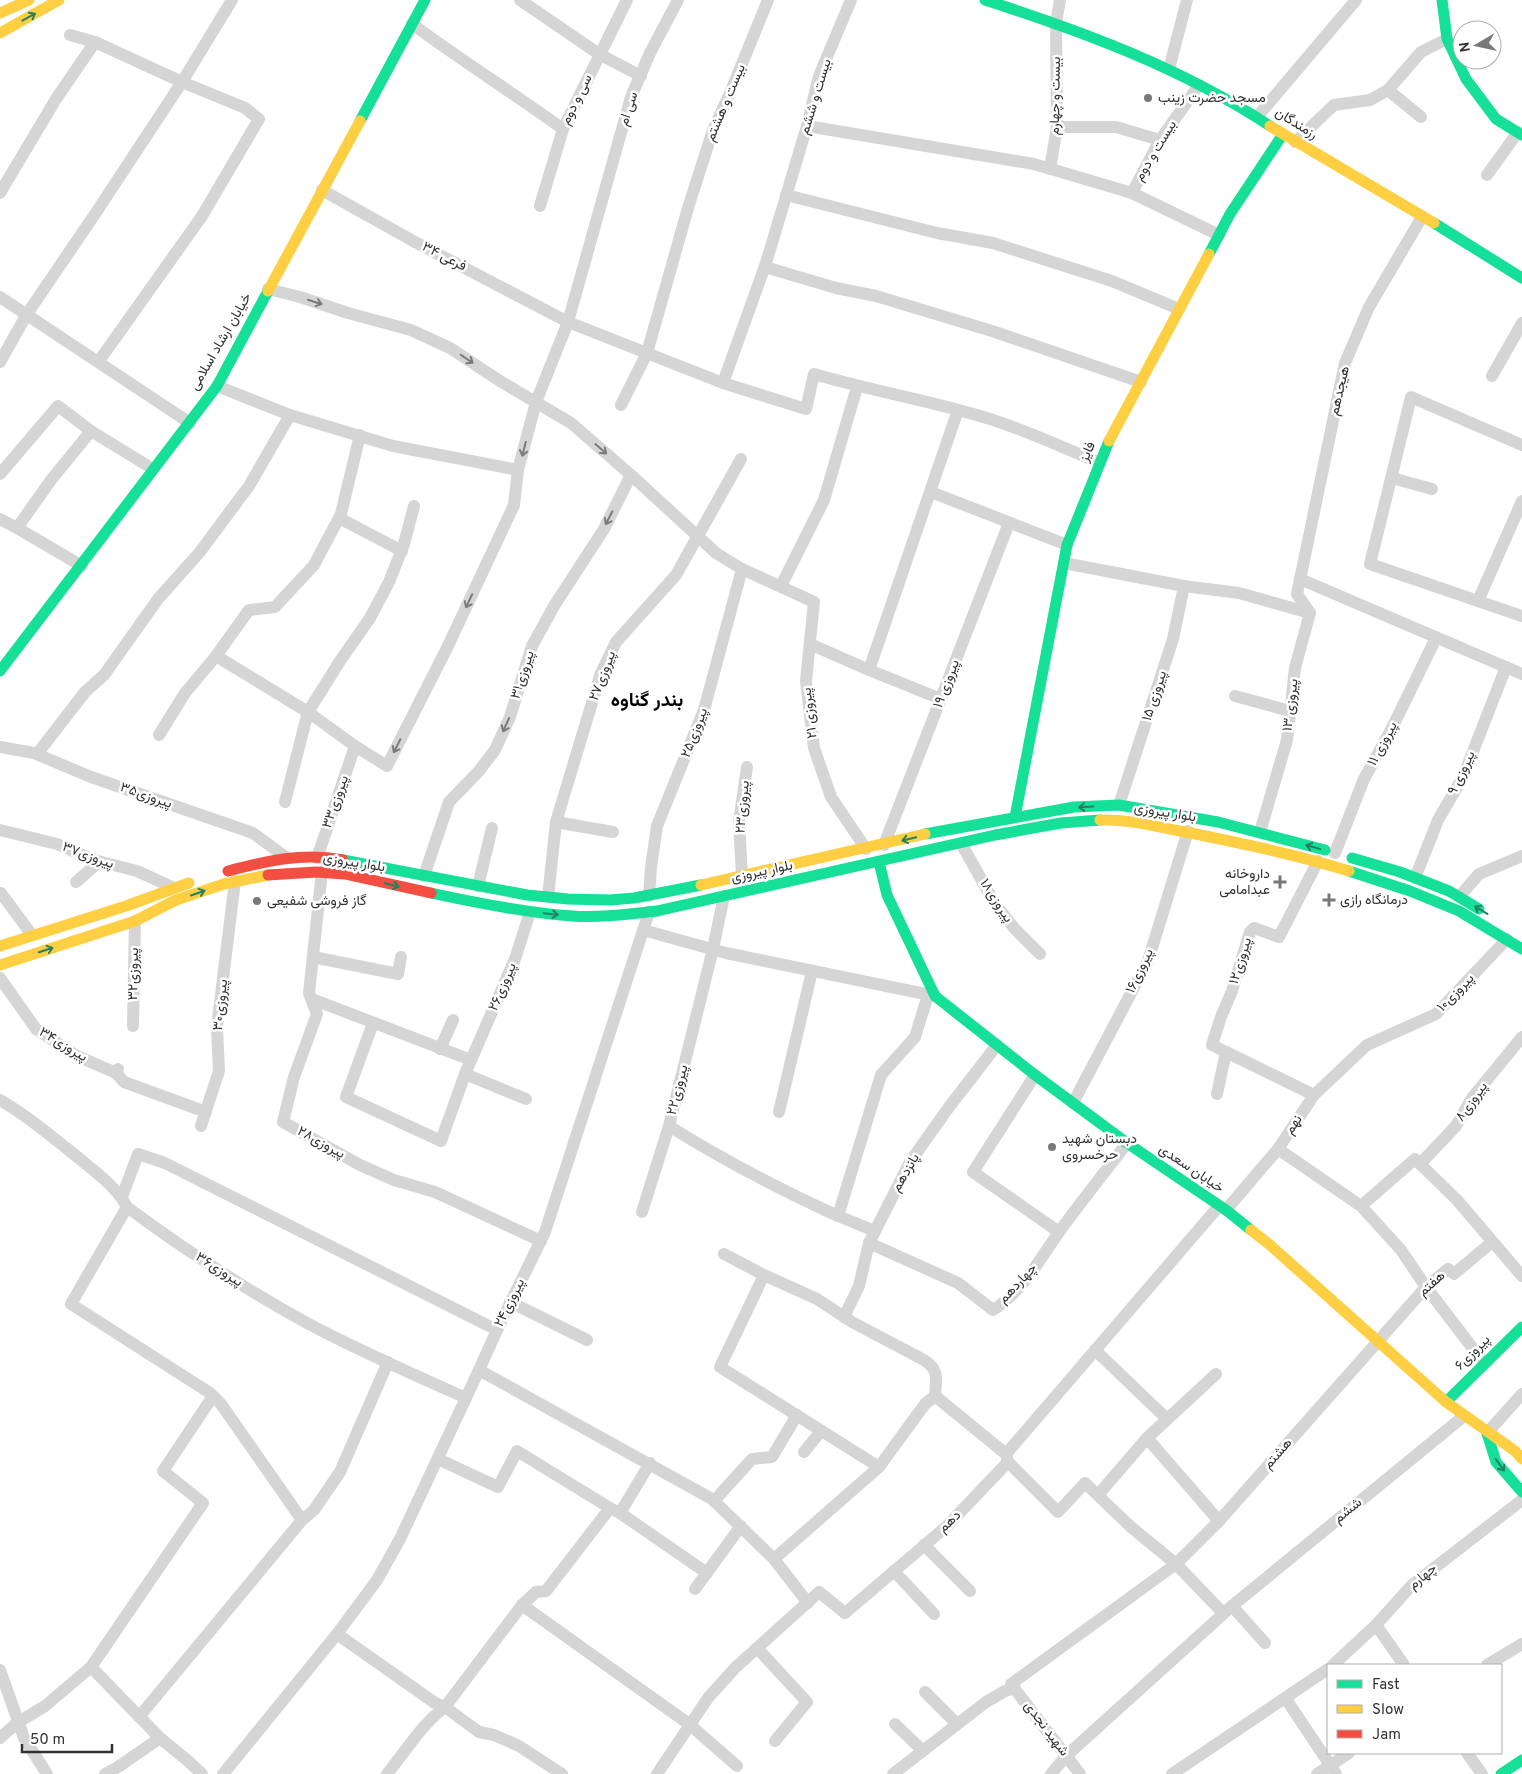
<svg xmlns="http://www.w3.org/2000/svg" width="1522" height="1774" font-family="Overpass,Vazirmatn,sans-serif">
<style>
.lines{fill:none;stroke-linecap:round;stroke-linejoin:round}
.street{stroke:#d5d5d5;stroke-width:12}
.fast{stroke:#16e098;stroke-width:11}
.slow{stroke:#ffcf43;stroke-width:11}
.jam{stroke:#f24e42;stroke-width:11}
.oneway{stroke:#25805f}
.oneway2{stroke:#7b7b7b}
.poi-dot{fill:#797979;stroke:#fff;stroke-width:2}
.labels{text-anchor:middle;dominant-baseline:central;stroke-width:5;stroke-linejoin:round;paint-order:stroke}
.street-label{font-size:14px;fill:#313131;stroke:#fff}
.poi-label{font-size:14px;fill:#313131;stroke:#fff;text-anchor:start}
.district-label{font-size:19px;font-weight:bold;fill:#000;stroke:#fff}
</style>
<rect width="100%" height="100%" fill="#fff"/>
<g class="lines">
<g class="street">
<polyline points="520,0 599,54 641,76"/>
<path d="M 412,24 C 461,60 513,93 563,129"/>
<polyline points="95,42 182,82 245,108 259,119 202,216 99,361"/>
<polyline points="1169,69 1187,0"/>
<polyline points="1388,90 1421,117"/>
<polyline points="1257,117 1356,0"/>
<polyline points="807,126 1034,164 1132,193 1219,235"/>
<polyline points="1057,127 1116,127 1160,140"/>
<polyline points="1295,142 1334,105 1370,100 1388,90 1421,52 1447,39"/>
<polyline points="1050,169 1057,127 1056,23 1060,0"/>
<polyline points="1487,175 1518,132"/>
<path d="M 322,190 L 415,242 L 568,322 L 723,383 L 806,409 L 814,374 C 872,391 933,401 990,419 C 1028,431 1064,448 1100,463"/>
<polyline points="0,193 56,99 95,42 70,35"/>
<polyline points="1132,193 1160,140 1199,85"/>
<polyline points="786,195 937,233 993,243 1112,281 1179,309"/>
<polyline points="540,206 563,129 627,0"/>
<polyline points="765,267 836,288 876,296 992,331 1141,382"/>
<polyline points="268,289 300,297 348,313 411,330 450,348 500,381 571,423 631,475 716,553 742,569 814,602 806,681 814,748 831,797 866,849"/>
<polyline points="0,297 190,423"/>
<polyline points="0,362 27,314 95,214 182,82 232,0"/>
<polyline points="1492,376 1522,323"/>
<polyline points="723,383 766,263 807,126 819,76 851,0"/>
<polyline points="217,386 290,415 393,446 518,470"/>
<polyline points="621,405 647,353 688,208 713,130 730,93 768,0"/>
<polyline points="1522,445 1411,397 1370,564 1522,616"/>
<polyline points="0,474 58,406 91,431 153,469"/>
<polyline points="1392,478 1432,489"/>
<polyline points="931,492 1067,545"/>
<polyline points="339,518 402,551"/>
<polyline points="0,519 17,528 82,566"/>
<polyline points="17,528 51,480 91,431"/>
<polyline points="1064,563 1184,586 1239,593 1310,613"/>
<polyline points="1300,579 1522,674"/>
<polyline points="781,586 824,500 857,387"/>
<polyline points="1478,601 1522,501"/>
<polyline points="810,644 869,670"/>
<polyline points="216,656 308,712 355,746 387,766 447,648 514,505 518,470 536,402 568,322 631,97 650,53 678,0"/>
<polyline points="1235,696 1290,711"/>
<polyline points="941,699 869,670 958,410"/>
<polyline points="159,735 185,693 216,656 249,610 275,607 314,565 341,514 360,435"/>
<polyline points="0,747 34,753 91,777 253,833 287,858"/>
<polyline points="37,754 85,692 104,675 158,599 199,553 249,486 290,415"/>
<polyline points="285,802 308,712 340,661 370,618 389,582 404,544 414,506"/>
<polyline points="1119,805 1173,639 1184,586"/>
<polyline points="556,822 613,832"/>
<polyline points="0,830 57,844 94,860 137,871 174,888"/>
<polyline points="1260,832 1287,740 1295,668 1310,613 1297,594 1345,363 1369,307 1422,217"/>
<polyline points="961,843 995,904 1015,929 1040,954"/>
<polyline points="884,845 1009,523"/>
<polyline points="1335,853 1364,779 1392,728 1436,638"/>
<polyline points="317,858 355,746"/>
<polyline points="322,872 309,993 317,1014 294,1077 283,1122 360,1165 394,1180 435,1192 541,1241"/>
<polyline points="424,876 449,802 478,772 495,750 510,717 532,646 554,606 604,529 631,475"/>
<polyline points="742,876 739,822 747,767"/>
<polyline points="1415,878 1438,820 1463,777 1506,667"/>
<polyline points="76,882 99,862"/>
<polyline points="478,886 492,828"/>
<polyline points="1,893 32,935"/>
<polyline points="649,896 651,867 657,826 704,710 742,569"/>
<path d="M 724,896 L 713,949 L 669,1126 C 723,1160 779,1189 838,1216"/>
<polyline points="548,897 556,822 601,673 616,642 676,575 741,459"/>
<polyline points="1459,897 1479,874 1522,856"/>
<polyline points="643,930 726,953 935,996"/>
<polyline points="313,957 398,974 401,957"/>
<polyline points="0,978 36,1029 77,1056 116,1073 118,1069"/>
<polyline points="312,999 471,1060"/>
<polyline points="373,1023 346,1097 441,1141 465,1074 515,959 530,912"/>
<polyline points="133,1026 135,921"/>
<polyline points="440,1049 453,1020"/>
<polyline points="1226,1052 1314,1095"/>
<polyline points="116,1073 124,1082 206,1112"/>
<polyline points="465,1074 526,1099"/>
<polyline points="1035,1075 973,1172 1059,1232"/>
<polyline points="1217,1094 1226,1052 1212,1045 1221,1017 1232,991 1250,932 1254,928 1279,937 1318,861"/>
<path d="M 0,1100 C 29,1117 55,1139 81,1160 C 98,1174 117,1188 127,1207 C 185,1250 245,1289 307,1323 C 359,1351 413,1374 466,1398"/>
<polyline points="1073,1103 1148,961 1188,831"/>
<polyline points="779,1112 812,971"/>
<polyline points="201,1126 219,1071 217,1027 235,881"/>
<polyline points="1278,1149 1361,1206 1401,1250 1426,1287 1484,1363"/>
<polyline points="1420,1164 1456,1126 1472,1098 1522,1037"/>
<polyline points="122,1197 138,1154 165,1163 497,1330"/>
<polyline points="1361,1206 1415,1159 1457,1200 1522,1276"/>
<polyline points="127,1207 71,1304 210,1393 221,1404 302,1520 139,1717"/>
<polyline points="1226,1210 1278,1149 1314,1095 1367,1045 1436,1014 1507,939"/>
<polyline points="642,1212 669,1126"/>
<polyline points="875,1231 838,1216 881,1075 915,1037 928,995"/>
<path d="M 869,1243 L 958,1283 L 993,1310 C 1023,1291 1040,1259 1059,1232 C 1081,1202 1104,1173 1127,1143"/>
<polyline points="724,1254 764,1275"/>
<polyline points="510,1302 587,1340"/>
<polyline points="844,1317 859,1286 869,1243 910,1162 949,1107 997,1045"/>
<polyline points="1095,1350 1167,1419"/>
<polyline points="479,1370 712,1499 774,1559"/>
<polyline points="1216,1374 1147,1438 1219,1521"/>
<polyline points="1487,1433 1522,1394"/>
<polyline points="804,1452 821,1431"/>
<polyline points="438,1459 498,1487 517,1451 610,1508"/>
<polyline points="1008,1462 1058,1512 1085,1483 1131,1527 1176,1564 1223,1613"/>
<polyline points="879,1467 925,1404 935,1396"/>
<polyline points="1098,1495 1147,1438"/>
<polyline points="714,1501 752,1459 772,1457 797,1415"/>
<polyline points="620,1513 707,1573"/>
<polyline points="302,1520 314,1510 340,1472 388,1362"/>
<polyline points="924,1545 970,1591"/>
<polyline points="894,1571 934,1614"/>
<polyline points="695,1589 741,1526"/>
<path d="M 808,1603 L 774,1559 L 879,1467 L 720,1367 L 764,1275 L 817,1299 L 852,1322 L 924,1360 C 940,1371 936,1378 935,1396 L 1006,1454"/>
<polyline points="522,1605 689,1724 737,1766"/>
<polyline points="1232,1606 1464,1416"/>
<polyline points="1376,1625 1404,1665"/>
<polyline points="337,1634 435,1703 445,1707 479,1732 494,1735 519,1746 562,1774"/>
<polyline points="757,1648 807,1702 775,1741"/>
<polyline points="1333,1665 1376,1625 1411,1586 1522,1500"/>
<polyline points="1487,1665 1522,1644"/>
<polyline points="91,1667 160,1738 187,1760 202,1774"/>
<polyline points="0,1670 24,1738 47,1774"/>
<polyline points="925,1692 957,1724"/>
<polyline points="1286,1699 1336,1774"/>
<polyline points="895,1724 922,1750"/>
<polyline points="0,1738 17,1723 45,1706 91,1667 203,1503 163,1471 213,1396"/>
<polyline points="1467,1753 1482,1774"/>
<polyline points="105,1774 118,1767 160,1738"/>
<polyline points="223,1774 337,1634 377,1580 400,1539 479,1370 497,1330 545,1232 649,912"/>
<path d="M 387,1774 C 405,1752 422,1724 445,1707 L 522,1605 L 536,1592 L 546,1591 L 610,1508 L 620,1513 L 650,1463"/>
<polyline points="657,1774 708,1698 735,1668 819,1592 845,1613 947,1526 1008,1462 1006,1454 1219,1206"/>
<polyline points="893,1774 986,1702 1005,1691 1015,1688"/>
<polyline points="1051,1774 1066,1756 1232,1606 1265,1643"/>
<polyline points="1080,1774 1011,1684 1176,1564 1219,1521 1426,1287 1448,1269 1454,1274 1492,1242"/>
<polyline points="1172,1774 1328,1669"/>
<polyline points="1317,1774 1349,1753"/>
</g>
<g class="fast">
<path d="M 985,0 C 1084,32 1182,68 1270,126"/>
<polyline points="1442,0 1447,39 1466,79 1496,119 1522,135"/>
<polyline points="360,121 425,0"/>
<polyline points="1434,223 1522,278"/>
<polyline points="1209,254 1230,214 1283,134"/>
<polyline points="0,671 217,386 268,291"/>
<polyline points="1015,817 1067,545 1109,441"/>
<polyline points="925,834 1074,807 1119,805 1218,822 1325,850"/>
<polyline points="1352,858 1400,872 1449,891 1479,909"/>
<polyline points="343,860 527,895 568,899 610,900 634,898 701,885"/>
<polyline points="879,862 887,895 935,996 1035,1075 1127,1143 1226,1210 1251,1230"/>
<polyline points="1349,871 1410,891 1459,911 1522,949"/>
<path d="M 431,893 C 477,903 526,913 572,916 C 600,918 629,914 657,911 L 995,835 L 1061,823 L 1100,820"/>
<polyline points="1446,1402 1522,1327"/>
<polyline points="1487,1433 1496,1462 1522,1492"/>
<polyline points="1501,1774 1522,1760"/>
</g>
<g class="slow">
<polyline points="0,13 29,0"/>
<polyline points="0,33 59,0"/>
<polyline points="1270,126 1434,223"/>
<polyline points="268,291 360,121"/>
<polyline points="1109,441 1209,254"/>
<path d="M 1100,820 C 1127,819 1154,826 1180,831 C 1237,842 1294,854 1349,871"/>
<polyline points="701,885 925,834"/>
<polyline points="0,946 126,906 189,883"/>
<polyline points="0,965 135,921 176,900 224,884 268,875"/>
<polyline points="1251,1230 1270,1245 1446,1402 1515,1451 1522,1459"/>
</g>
<g class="jam">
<path d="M 228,871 C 267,861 302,852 343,860"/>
<polyline points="268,875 316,872 345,874 431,893"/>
</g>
</g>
<defs><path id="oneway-shaft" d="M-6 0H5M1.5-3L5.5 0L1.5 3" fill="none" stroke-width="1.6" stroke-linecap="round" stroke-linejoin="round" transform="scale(1.25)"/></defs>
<g class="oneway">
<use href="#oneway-shaft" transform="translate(29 17) rotate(-29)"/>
<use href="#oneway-shaft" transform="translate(1086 807) rotate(177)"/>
<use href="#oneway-shaft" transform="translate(909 839) rotate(166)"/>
<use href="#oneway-shaft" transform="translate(1313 847) rotate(-164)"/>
<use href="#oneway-shaft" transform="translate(392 885) rotate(13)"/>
<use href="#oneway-shaft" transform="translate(198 893) rotate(-19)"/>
<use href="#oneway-shaft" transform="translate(1481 910) rotate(-149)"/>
<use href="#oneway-shaft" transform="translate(551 914) rotate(6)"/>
<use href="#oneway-shaft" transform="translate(46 950) rotate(-18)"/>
<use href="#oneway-shaft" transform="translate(1500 1465) rotate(55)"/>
</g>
<g class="oneway2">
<use href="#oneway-shaft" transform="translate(315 302) rotate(18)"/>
<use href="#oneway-shaft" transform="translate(467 359) rotate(34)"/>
<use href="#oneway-shaft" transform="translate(524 449) rotate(104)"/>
<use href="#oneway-shaft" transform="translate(601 449) rotate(41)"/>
<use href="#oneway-shaft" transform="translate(609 518) rotate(117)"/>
<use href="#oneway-shaft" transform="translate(469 601) rotate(115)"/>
<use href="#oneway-shaft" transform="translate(506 725) rotate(114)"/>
<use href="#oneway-shaft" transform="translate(397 746) rotate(117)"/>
</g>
<g class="poi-dot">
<circle cx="1148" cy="98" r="5"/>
<path d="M1277.5 874.5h5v5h5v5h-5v5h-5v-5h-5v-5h5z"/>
<path d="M1326.5 892.5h5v5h5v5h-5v5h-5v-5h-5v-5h5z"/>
<circle cx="257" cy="901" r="5"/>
<circle cx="1052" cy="1147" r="5"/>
</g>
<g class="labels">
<g class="street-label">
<text transform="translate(1056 96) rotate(-89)">بیست و چهارم</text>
<text transform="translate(816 97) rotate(-73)">بیست و ششم</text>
<text transform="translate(577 100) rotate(-64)">سی و دوم</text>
<text transform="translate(726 103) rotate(-67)">بیست و هشتم</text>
<text transform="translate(629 109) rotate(-72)">سی ام</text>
<text transform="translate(1296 124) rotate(32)">رزمندگان</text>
<text transform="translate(1156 151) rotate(-59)">بیست و دوم</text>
<text transform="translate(444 257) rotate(27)">فرعی ۳۴</text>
<text transform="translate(221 342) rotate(-60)">خیابان ارشاد اسلامی</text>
<text transform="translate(1340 391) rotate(-77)">هیجدهم</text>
<text transform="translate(1088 452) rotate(-67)">فایز</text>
<text transform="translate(523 675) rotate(-72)">پیروزی۳۱</text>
<text transform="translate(603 676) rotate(-69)">پیروزی۲۷</text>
<text transform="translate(947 684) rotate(-69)">پیروزی ۱۹</text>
<text transform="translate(1155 696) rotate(-72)">پیروزی ۱۵</text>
<text transform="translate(1291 705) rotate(-83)">پیروزی ۱۳</text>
<text transform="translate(810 713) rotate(-97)">پیروزی ۲۱</text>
<text transform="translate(695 733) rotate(-69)">پیروزی۲۵</text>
<text transform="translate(1383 744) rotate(-62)">پیروزی ۱۱</text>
<text transform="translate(1462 773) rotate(-65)">پیروزی ۹</text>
<text transform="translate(146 796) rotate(19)">پیروزی۳۵</text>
<text transform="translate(336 802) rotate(-71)">پیروزی۳۳</text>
<text transform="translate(743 807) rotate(-85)">پیروزی۲۳</text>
<text transform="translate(1165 813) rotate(9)">بلوار پیروزی</text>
<text transform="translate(88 856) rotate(20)">پیروزی۳۷</text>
<text transform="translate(354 863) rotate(9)">بلوار پیروزی</text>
<text transform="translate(762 872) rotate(-12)">بلوار پیروزی</text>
<text transform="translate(996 901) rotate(57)">پیروزی۱۸</text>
<text transform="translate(1241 961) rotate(-73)">پیروزی۱۲</text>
<text transform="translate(1140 971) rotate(-65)">پیروزی۱۶</text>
<text transform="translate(134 974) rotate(-89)">پیروزی۳۲</text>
<text transform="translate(503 987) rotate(-67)">پیروزی۲۶</text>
<text transform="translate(1456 993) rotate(-46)">پیروزی۱۰</text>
<text transform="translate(221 1005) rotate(-84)">پیروزی۳۰</text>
<text transform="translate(63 1045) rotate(31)">پیروزی۳۴</text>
<text transform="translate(678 1090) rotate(-76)">پیروزی۲۲</text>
<text transform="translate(1472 1102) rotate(-55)">پیروزی۸</text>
<text transform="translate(1294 1125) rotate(-57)">نهم</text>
<text transform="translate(321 1143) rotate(29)">پیروزی۲۸</text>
<text transform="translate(1191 1169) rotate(34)">خیابان سعدی</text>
<text transform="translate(906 1173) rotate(-60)">پانزدهم</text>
<text transform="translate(219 1270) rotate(32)">پیروزی۳۶</text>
<text transform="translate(1018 1284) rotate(-47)">چهاردهم</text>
<text transform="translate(1432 1284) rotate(-42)">هفتم</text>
<text transform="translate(510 1303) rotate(-64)">پیروزی۲۴</text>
<text transform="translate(1473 1353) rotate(-45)">پیروزی۶</text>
<text transform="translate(1278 1454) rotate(-49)">هشتم</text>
<text transform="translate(1348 1511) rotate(-39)">ششم</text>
<text transform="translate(950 1522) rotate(-44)">دهم</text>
<text transform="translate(1423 1577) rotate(-40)">چهارم</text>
<text transform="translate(1046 1729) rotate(53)">شهید نجدی</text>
</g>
<g class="poi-label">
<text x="1158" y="98">مسجد حضرت زینب</text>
<text x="1270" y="874" text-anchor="end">داروخانه<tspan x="1270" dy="16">عبدامامی</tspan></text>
<text x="1340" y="900">درمانگاه رازی</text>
<text x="267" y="901">گاز فروشی شفیعی</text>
<text x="1062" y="1139">دبستان شهید<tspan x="1062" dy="16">حرخسروی</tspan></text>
</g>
<g class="district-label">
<text x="647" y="701">بندر گناوه</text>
</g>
</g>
<rect x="1327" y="1664" width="175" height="90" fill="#ffffff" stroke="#adadad"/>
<rect x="1337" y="1680" width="25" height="8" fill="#16e098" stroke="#adadad"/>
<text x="1372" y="1689" font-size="15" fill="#313131">Fast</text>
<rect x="1337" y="1705" width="25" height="8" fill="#ffcf43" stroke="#adadad"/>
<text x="1372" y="1714" font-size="15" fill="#313131">Slow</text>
<rect x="1337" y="1730" width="25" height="8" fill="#f24e42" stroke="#adadad"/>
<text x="1372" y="1739" font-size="15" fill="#313131">Jam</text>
<g transform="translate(1477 45) rotate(261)"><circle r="24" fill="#ffffff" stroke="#adadad"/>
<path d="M0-4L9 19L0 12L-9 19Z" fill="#797979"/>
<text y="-8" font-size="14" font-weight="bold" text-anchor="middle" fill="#313131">N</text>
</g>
<path d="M22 1744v8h90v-8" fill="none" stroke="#313131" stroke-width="2.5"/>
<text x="30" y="1744" font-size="15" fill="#313131" stroke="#ffffff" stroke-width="4" paint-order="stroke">50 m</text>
</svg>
